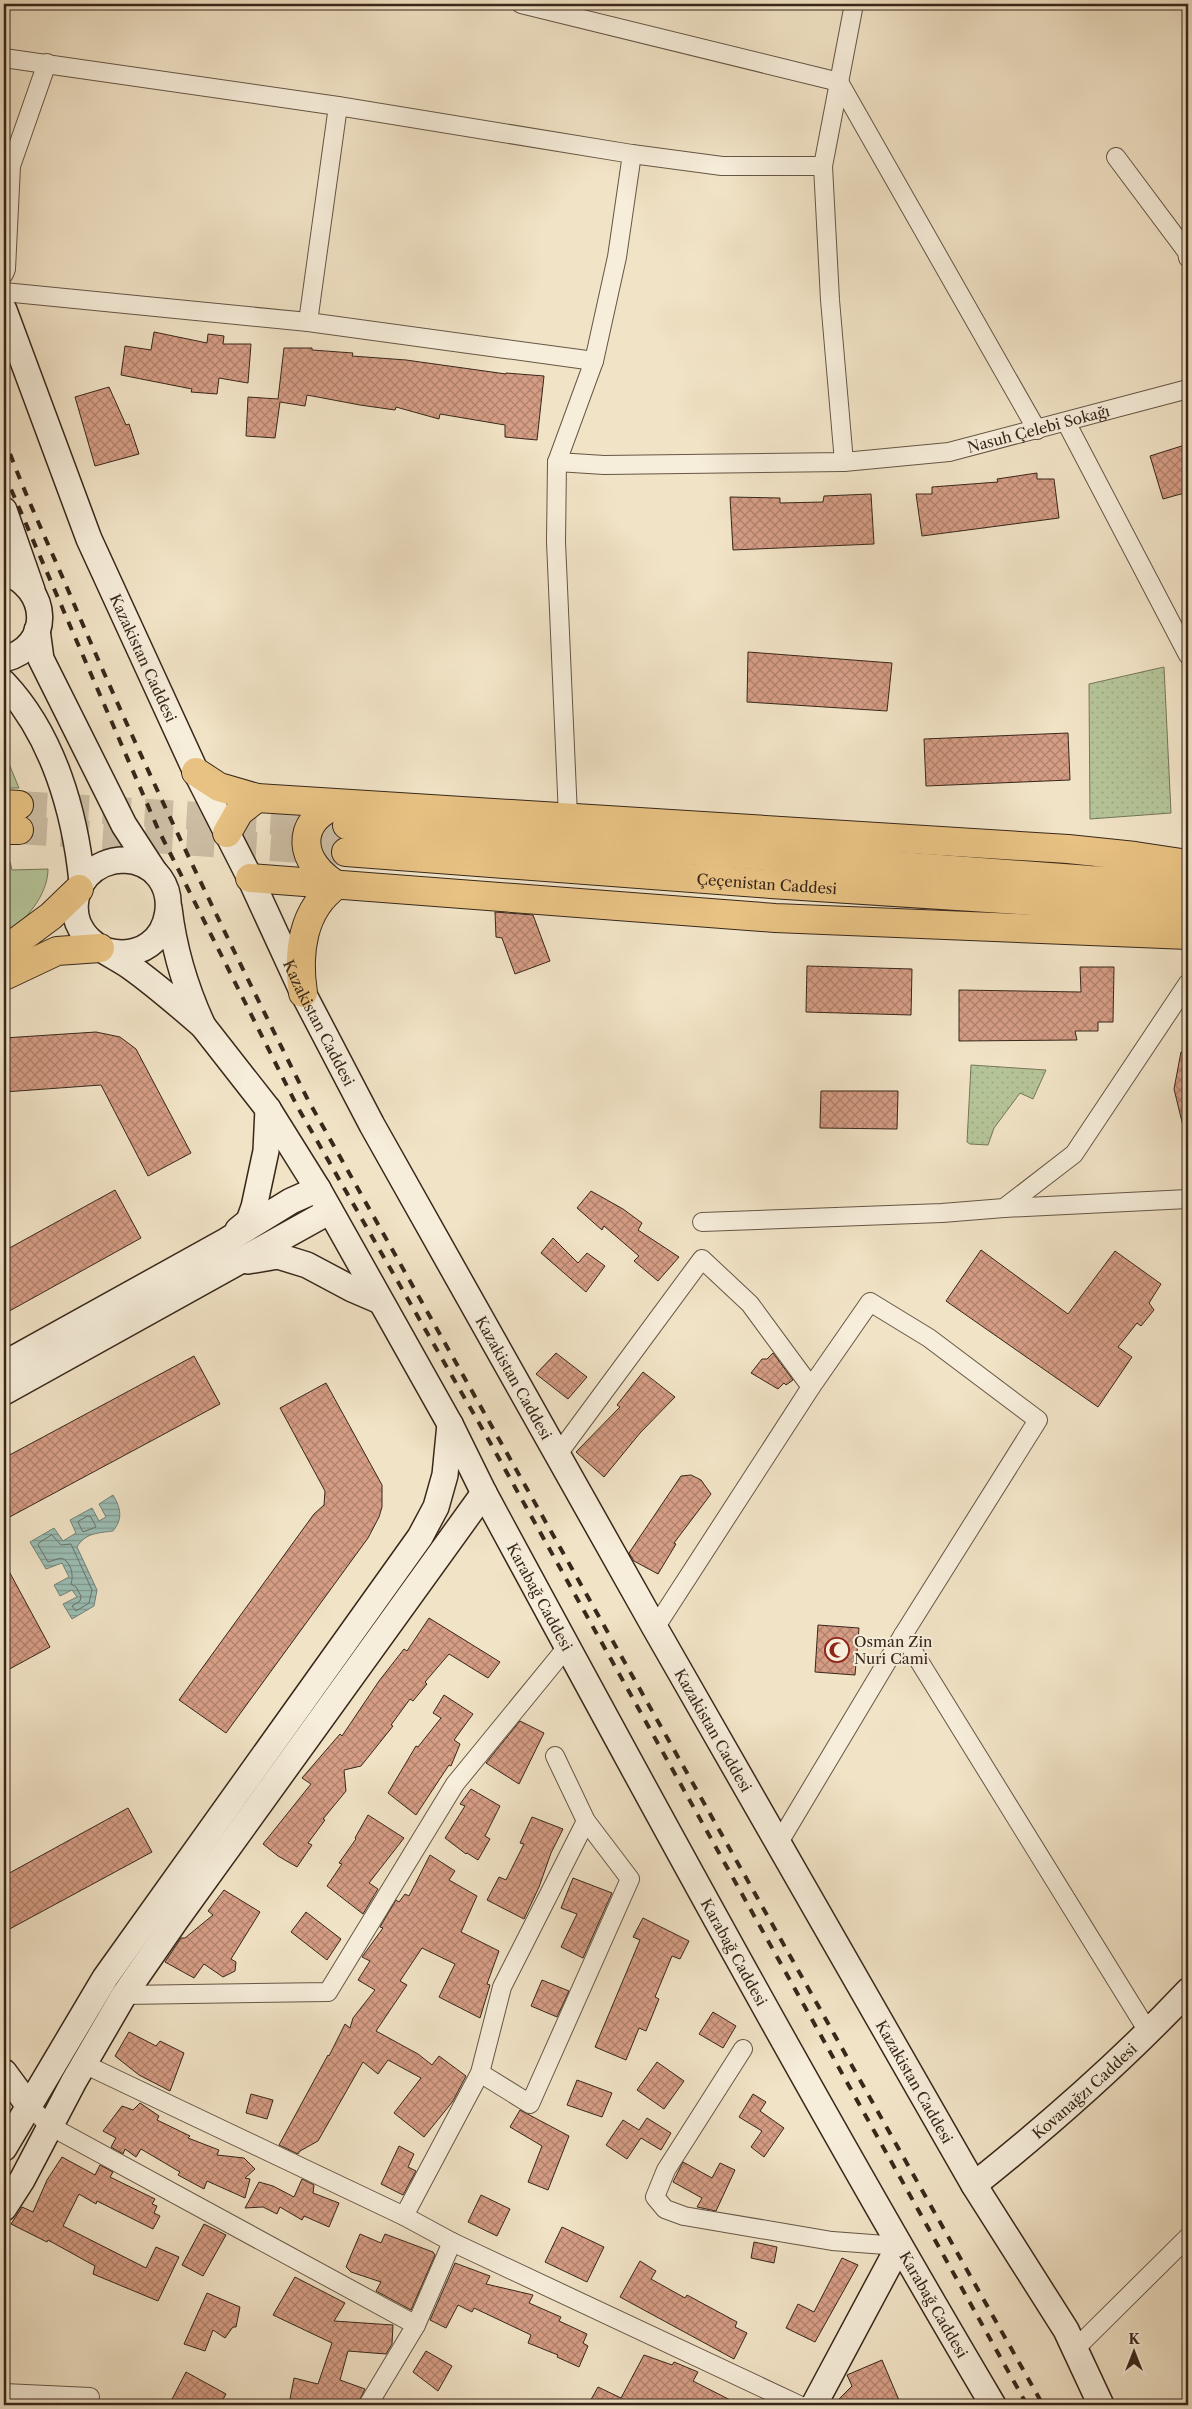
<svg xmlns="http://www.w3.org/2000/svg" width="1192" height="2409" font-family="'Libre Caslon Text',serif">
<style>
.grass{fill:#b5c599;stroke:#76765a}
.park{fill:url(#park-dots);stroke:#76765a}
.water{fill:url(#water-rules);stroke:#738277}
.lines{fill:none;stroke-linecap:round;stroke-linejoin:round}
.shore{stroke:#6a7268;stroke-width:1}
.building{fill:url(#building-cross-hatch);stroke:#38271a}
.primary-tunnel{stroke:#ccbda4;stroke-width:28;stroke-dasharray:28 14;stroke-linecap:butt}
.street-casing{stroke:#665645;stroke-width:20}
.secondary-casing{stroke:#38271a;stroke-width:28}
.primary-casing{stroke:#38271a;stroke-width:30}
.street{stroke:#f6edda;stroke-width:18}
.secondary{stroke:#f6edda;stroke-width:25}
.primary{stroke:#e8c283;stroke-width:28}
.rail{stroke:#38271a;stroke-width:4;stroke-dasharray:9 9;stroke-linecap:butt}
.labels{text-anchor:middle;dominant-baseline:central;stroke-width:4;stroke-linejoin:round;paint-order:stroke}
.street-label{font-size:15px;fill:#38271a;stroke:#f6edda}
.poi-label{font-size:15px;fill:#38271a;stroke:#f6edda;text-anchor:start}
</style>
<defs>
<pattern id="park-dots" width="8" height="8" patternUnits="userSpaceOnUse" patternTransform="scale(1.25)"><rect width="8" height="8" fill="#b5c599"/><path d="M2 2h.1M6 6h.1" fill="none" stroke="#9ca983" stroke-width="1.8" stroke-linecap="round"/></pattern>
<pattern id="water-rules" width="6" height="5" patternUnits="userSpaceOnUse" patternTransform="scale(1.25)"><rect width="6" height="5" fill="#9bbeb5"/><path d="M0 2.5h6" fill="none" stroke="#7f9a92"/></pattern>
<pattern id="building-cross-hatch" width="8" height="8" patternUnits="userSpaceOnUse" patternTransform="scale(1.25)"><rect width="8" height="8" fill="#d69d85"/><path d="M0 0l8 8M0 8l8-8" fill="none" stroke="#af806c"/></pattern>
</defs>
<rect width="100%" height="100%" fill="#f1e3c6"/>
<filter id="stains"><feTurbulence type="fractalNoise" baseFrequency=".004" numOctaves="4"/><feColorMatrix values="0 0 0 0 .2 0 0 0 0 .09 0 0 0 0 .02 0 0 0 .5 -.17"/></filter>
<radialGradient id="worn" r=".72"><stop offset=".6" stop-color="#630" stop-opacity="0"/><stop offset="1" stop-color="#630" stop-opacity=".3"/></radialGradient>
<g class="grass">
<polygon points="4,752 19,788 7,788 4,793"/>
<path d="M 10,862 L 12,870 L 48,869 C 48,895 25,922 4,935 L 4,863 Z"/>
</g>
<g class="park">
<polygon points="1164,667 1171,813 1090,819 1089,684"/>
<polygon points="971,1065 1046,1070 1033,1099 1020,1093 994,1128 988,1145 970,1144 967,1142"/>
</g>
<path class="water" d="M 113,1495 C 121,1508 123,1519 113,1531 C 98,1533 85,1533 77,1547 L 97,1590 L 94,1606 L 72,1619 L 63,1604 L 77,1597 L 72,1590 L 60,1596 L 54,1585 L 69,1577 L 62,1563 L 46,1569 L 30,1542 L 54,1528 L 63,1541 L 76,1533 L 70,1520 L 92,1508 L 99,1521 L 106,1517 L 99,1504 Z"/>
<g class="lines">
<g class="shore">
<polygon points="88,1516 91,1517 96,1527 83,1532 78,1522"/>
<path d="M 52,1535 L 61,1545 L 71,1544 L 92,1590 L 89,1603 L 76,1611 L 72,1606 L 80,1601 L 81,1596 L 76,1587 L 71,1584 C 74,1575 71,1561 61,1558 L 48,1562 L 38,1545 L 39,1543 Z"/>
</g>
</g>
<g class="building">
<polygon points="154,332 207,343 208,334 224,336 223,344 251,344 248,383 219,378 217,394 191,392 192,389 121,375 125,346 151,350"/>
<polygon points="284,348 312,348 312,350 353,353 352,356 406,360 506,374 506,373 544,376 537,440 505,437 505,425 440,414 439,419 396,407 395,410 360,405 307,395 305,406 280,402 275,438 246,436 248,397 278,399"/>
<polygon points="109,387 126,425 129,424 139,454 95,466 75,397"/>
<polygon points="1188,444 1188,492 1163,499 1150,456"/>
<polygon points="1037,473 1037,479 1054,479 1059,518 922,536 916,494 932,494 932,487 998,482 997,479"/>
<polygon points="871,494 874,544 733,550 730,497 780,498 780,503 823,502 824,496"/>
<polygon points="748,652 892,663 887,711 747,702"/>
<polygon points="1068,733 1070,780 926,786 924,739"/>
<polygon points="495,912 533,915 550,961 515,974 502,938 496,937"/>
<polygon points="807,966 912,969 911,1015 806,1012"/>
<polygon points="1080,967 1114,967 1113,1022 1098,1022 1098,1031 1075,1031 1077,1040 959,1041 959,990 1081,992"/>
<polygon points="96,1032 120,1037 136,1049 191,1153 148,1176 101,1085 4,1092 4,1038"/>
<polygon points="1181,1052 1188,1053 1188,1125 1183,1126 1174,1089"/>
<polygon points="821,1091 898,1091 897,1129 820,1128"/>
<polygon points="115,1190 141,1238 4,1314 4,1251"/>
<polygon points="591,1191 623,1209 642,1223 638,1230 679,1257 658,1281 634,1261 639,1256 604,1226 602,1230 577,1208"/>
<polygon points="553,1238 578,1263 587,1253 605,1266 586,1292 541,1253"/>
<polygon points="981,1250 1068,1314 1115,1251 1161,1284 1149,1303 1154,1310 1141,1326 1137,1323 1118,1347 1132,1357 1098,1407 946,1301"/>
<polygon points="556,1353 587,1377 568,1399 536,1374"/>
<polygon points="773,1353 793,1380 786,1385 784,1383 778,1389 751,1373 762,1359 767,1359"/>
<polygon points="194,1356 220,1404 4,1520 4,1458"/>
<polygon points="643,1372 675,1397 640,1433 604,1477 576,1452 620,1407 617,1405"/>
<polygon points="326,1383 382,1485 382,1507 379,1517 368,1538 226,1733 179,1700 314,1514 324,1505 325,1491 280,1408"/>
<polygon points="691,1475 701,1480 711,1494 674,1543 676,1544 658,1574 634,1561 629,1553 681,1476"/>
<polygon points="4,1562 50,1647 4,1672"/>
<polygon points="429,1618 500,1662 488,1678 449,1654 425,1682 427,1684 413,1701 410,1699 391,1725 393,1726 361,1766 344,1770 346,1791 323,1819 325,1820 308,1843 312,1845 297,1867 278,1856 263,1844 311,1784 302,1778 340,1734 342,1736 379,1681 404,1649 407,1651"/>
<polygon points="818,1625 859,1628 855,1675 815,1672"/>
<polygon points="444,1695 473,1714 454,1740 460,1744 451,1766 449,1765 416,1815 388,1793 416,1746 418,1747 441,1718 433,1713"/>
<polygon points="520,1721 544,1733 519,1784 486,1763"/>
<polygon points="471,1789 500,1806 485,1836 490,1839 478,1860 467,1853 466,1854 445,1838 465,1806 460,1804"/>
<polygon points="128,1808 152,1852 4,1932 4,1876"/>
<polygon points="368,1815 404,1838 369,1883 378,1889 363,1914 327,1886 342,1864 339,1863 356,1839 355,1838"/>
<polygon points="532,1817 563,1829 551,1853 539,1887 524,1919 487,1900 499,1877 506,1880 524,1844 520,1843"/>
<polygon points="430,1855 455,1871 449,1880 477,1896 461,1932 499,1951 487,1984 490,1985 480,2018 439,1997 455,1964 422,1948 400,1981 407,1985 376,2031 418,2054 432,2065 439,2056 466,2076 453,2101 424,2137 394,2113 421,2078 388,2060 378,2074 363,2062 318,2141 300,2151 298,2154 279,2145 328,2055 329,2056 345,2024 350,2028 353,2018 375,1990 358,1980 370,1961 362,1957 383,1928 380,1927 396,1900 399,1902 405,1894 409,1896"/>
<polygon points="573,1878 612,1893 583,1958 561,1947 577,1914 561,1908"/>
<polygon points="224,1890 260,1912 231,1959 236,1962 235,1971 223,1977 204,1964 194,1978 165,1962 181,1938 185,1938 213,1915 208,1911"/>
<polygon points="306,1912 341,1939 327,1960 291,1932"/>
<polygon points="643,1918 689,1941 680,1959 672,1956 655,1997 659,1999 646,2031 639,2028 626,2060 595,2047 640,1940 633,1937"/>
<polygon points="542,1980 569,1991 557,2017 531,2006"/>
<polygon points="713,2012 736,2026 723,2048 699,2034"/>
<polygon points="129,2032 156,2046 160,2041 184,2053 170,2091 139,2075 115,2056"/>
<polygon points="657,2062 684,2081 664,2109 637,2090"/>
<polygon points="577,2080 612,2093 602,2117 567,2105"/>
<polygon points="251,2094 273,2100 267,2119 246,2113"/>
<polygon points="753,2094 766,2102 760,2111 784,2128 764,2157 751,2147 762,2131 739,2117"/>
<polygon points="140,2103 159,2116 157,2120 190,2136 188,2138 219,2150 217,2155 244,2158 255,2169 245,2178 250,2179 245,2198 207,2181 204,2189 178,2175 180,2172 141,2149 136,2157 125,2149 123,2154 111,2147 116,2138 103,2131 122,2106 133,2110"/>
<polygon points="520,2110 569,2136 548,2190 528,2182 542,2146 510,2127"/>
<polygon points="647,2118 671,2133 661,2150 641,2138 627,2159 606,2145 623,2120 639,2130"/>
<polygon points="399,2146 414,2154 408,2167 416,2171 403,2195 381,2184"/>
<polygon points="62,2157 95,2175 100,2165 113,2172 110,2177 155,2199 152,2204 157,2206 154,2213 160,2216 153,2229 97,2201 96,2204 79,2194 63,2226 146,2268 156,2247 179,2257 158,2301 93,2274 95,2266 48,2240 47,2242 11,2224 22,2207 33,2212 47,2180"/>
<polygon points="683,2162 712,2178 720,2163 735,2170 716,2211 697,2207 702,2198 673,2182"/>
<polygon points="302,2179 314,2185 313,2193 339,2203 329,2227 304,2216 302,2220 280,2207 277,2214 263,2207 245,2208 259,2182 273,2186 294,2197"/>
<polygon points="481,2195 510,2209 497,2236 468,2222"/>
<polygon points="204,2224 226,2235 203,2276 182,2265"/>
<polygon points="562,2227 604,2247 587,2282 545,2262"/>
<polygon points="360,2234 381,2243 385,2234 433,2252 435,2255 411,2310 376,2291 381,2282 351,2272 346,2267"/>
<polygon points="754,2242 777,2247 774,2263 751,2258"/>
<polygon points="842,2258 858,2265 815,2342 786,2328 798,2304 814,2312"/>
<polygon points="640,2261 656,2271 651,2279 685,2298 687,2295 737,2322 735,2327 747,2333 734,2359 620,2297"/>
<polygon points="455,2263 490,2276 486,2284 533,2295 529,2303 561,2317 559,2321 587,2334 583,2343 588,2346 579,2367 557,2357 558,2355 528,2343 531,2335 474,2308 472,2312 458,2305 446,2328 430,2320"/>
<polygon points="295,2277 345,2303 334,2321 393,2325 392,2344 386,2354 348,2351 340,2380 365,2389 357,2405 315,2405 290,2399 294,2378 318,2384 332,2343 273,2315"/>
<polygon points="207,2293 240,2307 236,2327 233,2327 225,2338 213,2330 205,2351 184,2344"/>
<polygon points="426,2351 452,2366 438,2391 413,2372"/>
<polygon points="644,2355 672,2365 674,2362 698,2372 693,2381 740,2405 588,2405 598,2387 621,2398"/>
<polygon points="882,2360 901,2405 833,2405 852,2386 847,2375"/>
<polygon points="186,2372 226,2394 220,2405 169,2405"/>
</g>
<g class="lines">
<g class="primary-tunnel">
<polyline points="19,805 347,825"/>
<polyline points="19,830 346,852"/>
</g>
<defs>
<g id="street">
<polyline points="521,4 839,82 1037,430"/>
<polyline points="4,58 338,106 632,154 722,166 823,166"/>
<polyline points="1116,157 1187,252 1188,258"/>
<polyline points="4,274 6,269 11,166 47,63"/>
<polyline points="4,292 308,322 594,361"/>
<polyline points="308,322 338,106"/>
<polyline points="1066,422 1188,655"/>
<path id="s1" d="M 557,462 L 604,465 L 844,462 L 949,452 L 1188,389"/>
<polyline points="844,462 830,300 823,166 854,4"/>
<polyline points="568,816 556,542 557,462 594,361 617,257 632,154"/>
<polyline points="1004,1208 1188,1199"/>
<polyline points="702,1222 942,1213 1004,1208 1074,1154 1188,983"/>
<polyline points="558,1454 702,1259 750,1304 811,1387"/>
<polyline points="655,1628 811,1387 870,1302 929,1338 1038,1420 903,1635 778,1844"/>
<polyline points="903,1635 1149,2033"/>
<polyline points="124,1995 328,1992 455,1784 567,1647"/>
<polyline points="743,2049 666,2170 655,2197 665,2209 684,2216 832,2241 899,2246"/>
<polyline points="84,2064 404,2216 452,2242 799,2405"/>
<polyline points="480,2073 530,2104 630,1879 586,1821 555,1756"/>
<polyline points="29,2106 50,2126 416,2325"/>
<polyline points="404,2216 480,2073 502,1987 586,1821"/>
<polyline points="1075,2349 1188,2237"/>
<polyline points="4,2393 90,2397"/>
<polyline points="368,2405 416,2325 452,2242"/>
</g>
<g id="secondary">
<path id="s2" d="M 4,310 L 89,539 L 196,772 L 250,878 L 303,993 L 372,1125 L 655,1628 L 974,2185 L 1066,2330 L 1101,2405"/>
<polyline points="4,510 32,590"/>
<path d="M 4,572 C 50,587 53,647 4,659"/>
<polyline points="37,630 41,659 124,825 154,871"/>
<path d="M 4,683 C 53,735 75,812 82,882"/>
<path d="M 107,951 C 179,968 191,863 124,860 C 110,860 96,866 87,876 C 76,889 72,907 78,923 C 81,930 85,936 91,941 C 101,951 120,959 132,968 C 157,986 180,1006 203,1026 C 185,987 174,951 169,908"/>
<path id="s3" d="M 203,1026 L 268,1109 L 318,1189 L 450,1424 L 484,1493 C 650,1800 816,2106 993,2405"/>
<polyline points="238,1230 249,1221 254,1207 266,1151 268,1109"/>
<polyline points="248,1261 278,1256 307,1265 352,1289 380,1301"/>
<polyline points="4,1364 226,1241 291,1201 318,1189"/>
<polyline points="4,1392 330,1211"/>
<polyline points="4,2072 29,2106"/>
<polyline points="4,2148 105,1978 420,1537 436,1507 445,1475 450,1424"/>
<path id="s4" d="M 974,2185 C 1049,2125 1122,2061 1188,1991"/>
<polyline points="4,2208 22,2180 74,2081 124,1995 176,1920 484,1493"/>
<polyline points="814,2405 899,2246"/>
</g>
<g id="primary">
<polyline points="196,772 219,787 257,798 1068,849 1135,856 1188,864"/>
<polyline points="4,804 19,805"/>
<polyline points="347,825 1090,880 1188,883"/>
<polyline points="4,830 19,830"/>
<polyline points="227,833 239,812 257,798"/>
<path id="s5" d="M 346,852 L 771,884 L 1124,907 L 1188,910"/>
<polyline points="250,878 775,918 1188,935"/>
<polyline points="4,951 51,916 79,889"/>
<polyline points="4,976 57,951 100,948"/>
<path d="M 303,993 C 297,954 302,909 337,885 C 299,863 293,822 338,804"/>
</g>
</defs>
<use href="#street" class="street-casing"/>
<use href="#secondary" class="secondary-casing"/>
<use href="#primary" class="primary-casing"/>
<use href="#street" class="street"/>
<use href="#secondary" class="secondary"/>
<use href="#primary" class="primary"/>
<g class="rail">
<path d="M 4,437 C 24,494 51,549 74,604 C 146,772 226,937 308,1100 L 1043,2405"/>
<polyline points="4,473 158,829 297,1106 487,1437 1027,2405"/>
</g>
</g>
<defs>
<symbol id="mosque-ring" viewBox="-11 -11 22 22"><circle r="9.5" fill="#f6edda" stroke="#8f2418" stroke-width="1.5"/><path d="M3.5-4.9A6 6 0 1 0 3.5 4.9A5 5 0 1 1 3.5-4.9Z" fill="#8f2418"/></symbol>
</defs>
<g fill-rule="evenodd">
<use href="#mosque-ring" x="823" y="1636" width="28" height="28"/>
</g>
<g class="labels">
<g class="street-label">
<text stroke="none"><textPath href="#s1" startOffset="485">Nasuh Çelebi Sokağı</textPath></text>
<text stroke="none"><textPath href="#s2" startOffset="375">Kazakistan Caddesi</textPath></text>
<text stroke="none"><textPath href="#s5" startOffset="422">Çeçenistan Caddesi</textPath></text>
<text stroke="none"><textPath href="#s2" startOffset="780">Kazakistan Caddesi</textPath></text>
<text stroke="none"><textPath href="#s2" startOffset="1185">Kazakistan Caddesi</textPath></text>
<text stroke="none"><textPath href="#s3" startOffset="664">Karabağ Caddesi</textPath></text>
<text stroke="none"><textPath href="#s2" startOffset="1590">Kazakistan Caddesi</textPath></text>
<text stroke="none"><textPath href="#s3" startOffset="1069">Karabağ Caddesi</textPath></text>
<text stroke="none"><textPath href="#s2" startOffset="1995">Kazakistan Caddesi</textPath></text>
<text stroke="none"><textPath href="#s4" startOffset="145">Kovanağzı Caddesi</textPath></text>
<text stroke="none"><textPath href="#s3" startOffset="1474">Karabağ Caddesi</textPath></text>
</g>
<g class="poi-label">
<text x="854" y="1641">Osman Zin<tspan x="854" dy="17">Nuri Cami</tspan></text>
</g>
</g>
<rect width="1192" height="2409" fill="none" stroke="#f1e3c6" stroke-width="20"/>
<rect x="5" y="5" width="1182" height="2399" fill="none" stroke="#38271a" stroke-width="2.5"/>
<rect x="10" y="10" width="1172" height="2389" fill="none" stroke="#38271a"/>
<g transform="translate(1134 2352)" stroke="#f6edda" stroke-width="4" paint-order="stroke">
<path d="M0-4L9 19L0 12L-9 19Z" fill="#38271a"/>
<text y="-8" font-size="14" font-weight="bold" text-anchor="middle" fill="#38271a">K</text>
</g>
<rect width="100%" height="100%" filter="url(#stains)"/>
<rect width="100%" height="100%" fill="url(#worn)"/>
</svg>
